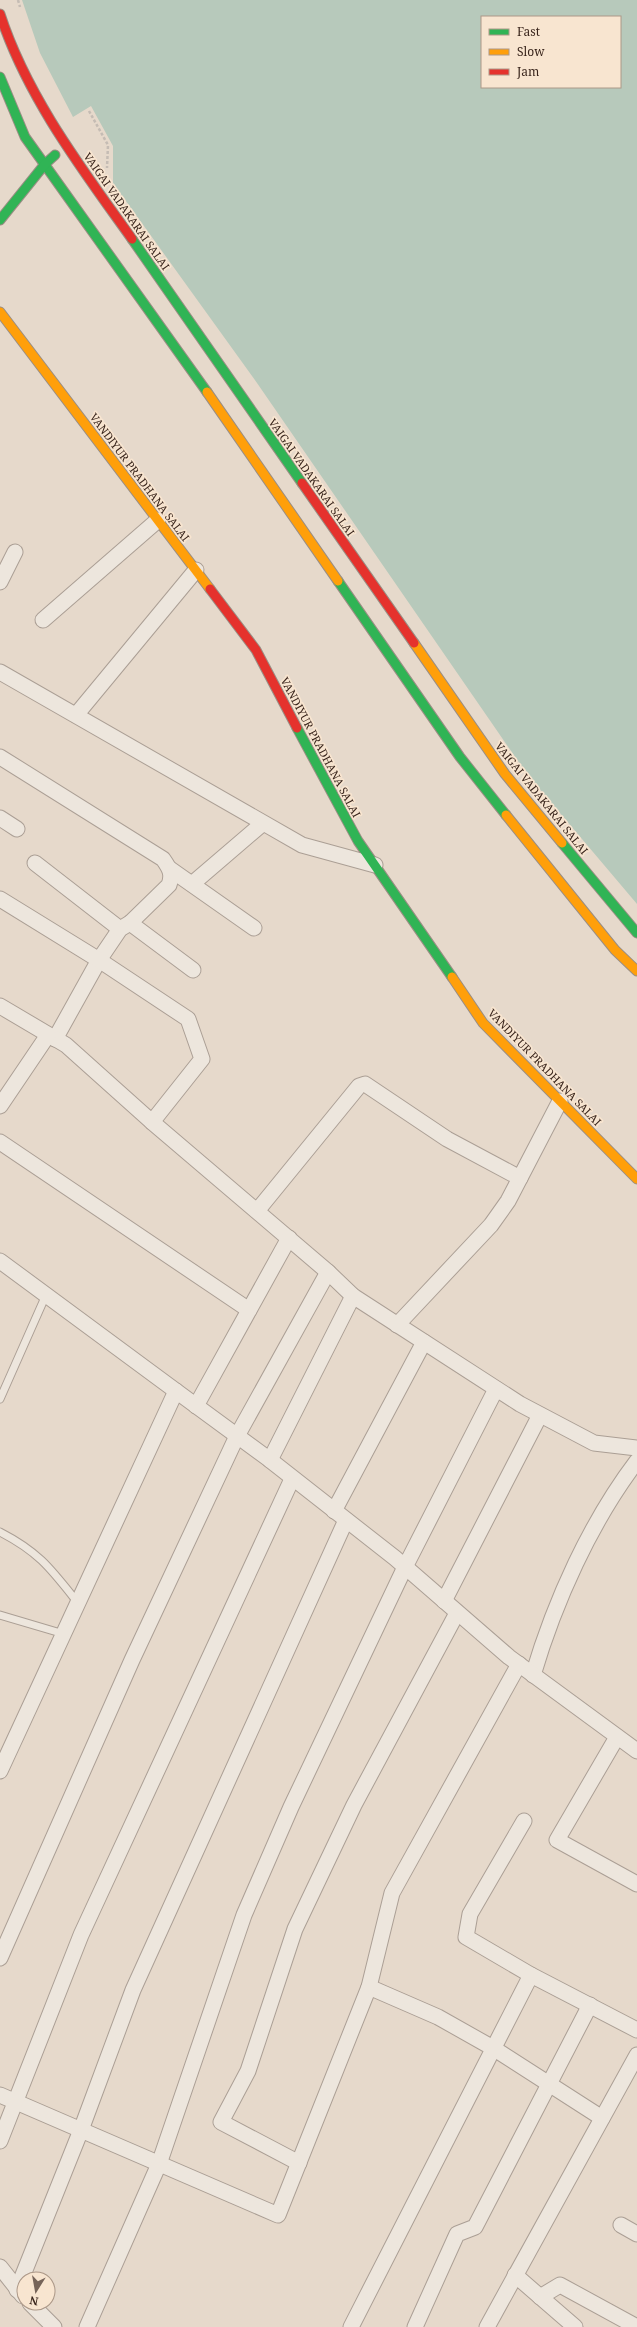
<svg xmlns="http://www.w3.org/2000/svg" width="637" height="2327" font-family="'Noto Serif',serif">
<style>
.water{fill:#b7c9bb;fill-rule:evenodd}
.lines{fill:none;stroke-linecap:round;stroke-linejoin:round}
.lane-casing{stroke:#ab9f95;stroke-width:9}
.street-casing{stroke:#ab9f95;stroke-width:17}
.fast-casing{stroke:#9a8e84;stroke-width:11}
.slow-casing{stroke:#9a8e84;stroke-width:11}
.jam-casing{stroke:#9a8e84;stroke-width:11}
.path{stroke:#c5bcb4;stroke-width:2.5;stroke-dasharray:3 2;stroke-linecap:butt}
.lane{stroke:#ede6dd;stroke-width:7}
.street{stroke:#ede6dd;stroke-width:15}
.fast{stroke:#30b455;stroke-width:9}
.slow{stroke:#ff9f0a;stroke-width:9}
.jam{stroke:#e5322d;stroke-width:9}
.labels{text-anchor:middle;dominant-baseline:central;stroke-width:3.5;stroke-linejoin:round;paint-order:stroke}
.street-label{font-size:11px;fill:#39251c;stroke:#f8e5d0}
</style>
<rect width="100%" height="100%" fill="#e6d9cb"/>
<path class="water" d="M 22,0 L 637,0 L 637,904 L 527,774 L 257,383 L 113,183 L 113,146 L 91,106 L 73,117 L 40,53 ZM 482,17 L 620,17 L 620,87 L 482,87 Z"/>
<g class="lines">
<defs>
<g id="lane">
<polyline points="0,1399 46,1295"/>
<path d="M 0,1532 C 39,1552 51,1569 78,1603"/>
<polyline points="0,1615 64,1634"/>
</g>
<g id="street">
<polyline points="0,582 15,552"/>
<polyline points="43,620 158,520"/>
<polyline points="0,672 302,845 375,865"/>
<polyline points="76,715 196,570"/>
<path d="M 0,757 L 163,859 C 170,869 173,874 169,885 L 130,923 L 120,929 L 99,960 L 55,1039"/>
<polyline points="0,818 17,829"/>
<polyline points="35,863 120,929"/>
<polyline points="170,869 254,928"/>
<polyline points="192,884 262,824"/>
<polyline points="0,899 99,960 188,1019 202,1059 152,1122"/>
<polyline points="130,923 193,970"/>
<polyline points="0,1006 66,1045 152,1122 328,1272 353,1296 520,1404 594,1443 637,1448"/>
<polyline points="0,1106 48,1035"/>
<polyline points="0,1142 249,1310"/>
<polyline points="257,1211 359,1086 365,1084 447,1139 520,1178"/>
<polyline points="0,1261 176,1391"/>
<polyline points="397,1325 491,1225 508,1201 560,1101"/>
<polyline points="196,1406 289,1238"/>
<polyline points="270,1460 353,1296"/>
<polyline points="334,1511 424,1342"/>
<polyline points="444,1601 540,1415"/>
<path d="M 533,1675 C 555,1601 590,1523 637,1461"/>
<polyline points="617,1737 557,1840 637,1884"/>
<polyline points="0,1771 176,1391 270,1460 395,1558 509,1657 637,1751"/>
<polyline points="524,1821 470,1914 466,1937 531,1975"/>
<polyline points="0,1958 132,1660 237,1436 328,1272"/>
<polyline points="369,1987 438,2017 493,2048 602,2118"/>
<polyline points="0,2095 278,2215 369,1987 392,1893 519,1664"/>
<polyline points="0,2141 81,1935 292,1479"/>
<polyline points="299,2163 221,2122 248,2071 295,1929 354,1805 457,1613"/>
<polyline points="621,2225 637,2234"/>
<polyline points="0,2267 23,2296"/>
<polyline points="515,2275 575,2327"/>
<polyline points="17,2290 81,2130 133,1990 346,1520"/>
<polyline points="540,2297 560,2285 637,2327"/>
<polyline points="30,2303 54,2327"/>
<polyline points="87,2327 159,2164 244,1915 291,1807 405,1567 496,1389"/>
<polyline points="351,2327 531,1975 637,2030"/>
<polyline points="415,2327 457,2234 475,2227 590,2005"/>
<polyline points="487,2327 637,2055"/>
</g>
<g id="fast">
<polyline points="0,77 25,137 207,392"/>
<polyline points="0,220 45,164 55,155"/>
<polyline points="132,239 302,483"/>
<polyline points="338,581 460,757 506,815"/>
<polyline points="297,728 358,841 452,977"/>
<polyline points="562,843 637,933"/>
</g>
<g id="slow">
<polyline points="0,312 210,589"/>
<polyline points="207,392 338,581"/>
<polyline points="414,643 505,774 562,843"/>
<polyline points="506,815 615,950 637,971"/>
<polyline points="452,977 483,1023 637,1179"/>
</g>
<g id="jam">
<path d="M 0,14 C 27,97 82,169 132,239"/>
<polyline points="302,483 414,643"/>
<polyline points="210,589 256,650 297,728"/>
</g>
</defs>
<use href="#lane" class="lane-casing"/>
<use href="#street" class="street-casing"/>
<use href="#fast" class="fast-casing"/>
<use href="#slow" class="slow-casing"/>
<use href="#jam" class="jam-casing"/>
<g class="path">
<polyline points="18,0 20,7"/>
<polyline points="89,111 108,145 107,168"/>
</g>
<use href="#lane" class="lane"/>
<use href="#street" class="street"/>
<use href="#fast" class="fast"/>
<use href="#slow" class="slow"/>
<use href="#jam" class="jam"/>
</g>
<g class="labels">
<g class="street-label">
<text transform="translate(127 211) rotate(55)">VAIGAI VADAKARAI SALAI</text>
<text transform="translate(140 477) rotate(53)">VANDIYUR PRADHANA SALAI</text>
<text transform="translate(312 477) rotate(55)">VAIGAI VADAKARAI SALAI</text>
<text transform="translate(321 747) rotate(62)">VANDIYUR PRADHANA SALAI</text>
<text transform="translate(542 798) rotate(51)">VAIGAI VADAKARAI SALAI</text>
<text transform="translate(545 1067) rotate(46)">VANDIYUR PRADHANA SALAI</text>
</g>
</g>
<rect x="481" y="16" width="140" height="72" fill="#f8e5d0" stroke="#ac9888"/>
<rect x="489" y="29" width="20" height="6" fill="#30b455" stroke="#ac9888"/>
<text x="517" y="36" font-size="12" fill="#39251c">Fast</text>
<rect x="489" y="49" width="20" height="6" fill="#ff9f0a" stroke="#ac9888"/>
<text x="517" y="56" font-size="12" fill="#39251c">Slow</text>
<rect x="489" y="69" width="20" height="6" fill="#e5322d" stroke="#ac9888"/>
<text x="517" y="76" font-size="12" fill="#39251c">Jam</text>
<g transform="translate(36 2291) rotate(191)"><circle r="19" fill="#f8e5d0" stroke="#ac9888"/>
<path d="M0-3L7 15L0 10L-7 15Z" fill="#766459"/>
<text y="-6" font-size="11" font-weight="bold" text-anchor="middle" fill="#39251c">N</text>
</g>
</svg>
